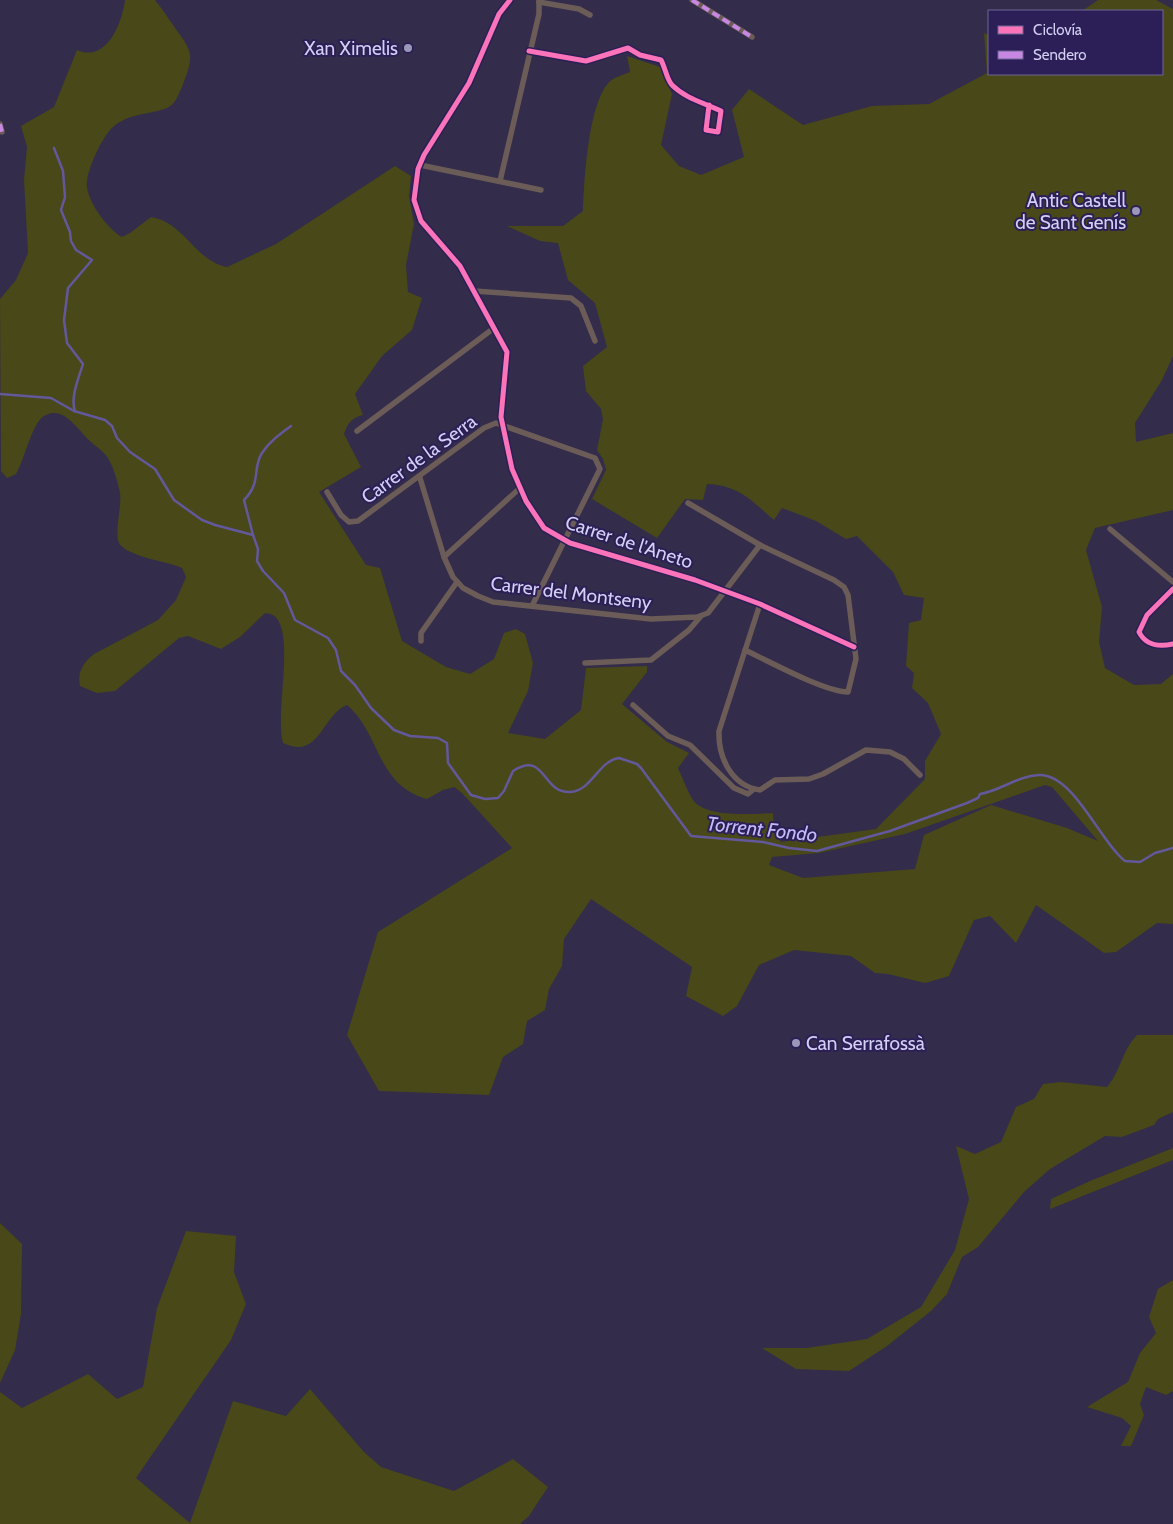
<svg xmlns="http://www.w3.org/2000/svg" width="1173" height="1524" font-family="Cabin,sans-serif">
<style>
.green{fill:#484819;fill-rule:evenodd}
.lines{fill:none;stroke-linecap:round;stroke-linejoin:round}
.stream{stroke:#63589b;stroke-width:2.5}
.street{stroke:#6b5c58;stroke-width:5.5}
.quiet{stroke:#c787e3;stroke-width:4;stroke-dasharray:8 4;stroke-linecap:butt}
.cycleway-casing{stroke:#2c1f57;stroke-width:8}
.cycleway{stroke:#fb73b8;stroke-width:5}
.poi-dot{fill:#9b97b8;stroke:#2c1f57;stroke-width:2}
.labels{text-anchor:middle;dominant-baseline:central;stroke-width:4;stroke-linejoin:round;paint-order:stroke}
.poi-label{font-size:19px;fill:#d3d0f3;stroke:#2c1f57;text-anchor:end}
.street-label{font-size:19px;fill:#d3d0f3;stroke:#2c1f57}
.water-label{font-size:20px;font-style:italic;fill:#c4bcf9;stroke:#2c1f57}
</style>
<rect width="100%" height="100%" fill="#332c4a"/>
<g class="green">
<path d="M 125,0 L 155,0 C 162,8 167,17 173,25 C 193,53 195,53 182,87 C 178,95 176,104 167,108 C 148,115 129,113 113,127 C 102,137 89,166 87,181 C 84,198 108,230 122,237 L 130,233 L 151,217 C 184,222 195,261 227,267 L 276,244 L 395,166 L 411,176 L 409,196 L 414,224 L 406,265 L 408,292 L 422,298 L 412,330 L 382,356 L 355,394 L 363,415 C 351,418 348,423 344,434 L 361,467 L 319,492 L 366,565 L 380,568 L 402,641 L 446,667 L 470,674 L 494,659 L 504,633 L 516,629 L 525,634 L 533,663 L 528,691 L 508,733 L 545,739 L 581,710 L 586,668 L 647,666 L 647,672 L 622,704 L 667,742 L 689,753 L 678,768 C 683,778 687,791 693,800 C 705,818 754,814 773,813 L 774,832 L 781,842 L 876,829 L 925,779 L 925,761 L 941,734 L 928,703 L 912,688 L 914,673 L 906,666 L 909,623 L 921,620 L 924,598 L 904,595 L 893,572 L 857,536 L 846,539 L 816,521 L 782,508 L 774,520 C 751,500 738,485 707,484 L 703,500 L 685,499 L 657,538 L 592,499 L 606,470 L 603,459 L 597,450 L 603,419 L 601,409 L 586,391 L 583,366 L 607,347 L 595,303 L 568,280 L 558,243 L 540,241 L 507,226 L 563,226 L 583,211 C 584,183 588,95 613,79 C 618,76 625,74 630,72 L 627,56 L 660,67 L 672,94 L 661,145 L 679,166 L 701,175 L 744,157 L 732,110 L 749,89 L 803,125 L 872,106 L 929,104 L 987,73 L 984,33 L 989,35 L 989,74 L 1162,74 L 1162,11 L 1082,11 L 1098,0 L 1156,0 L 1173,9 L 1173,356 L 1162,380 L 1135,423 L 1136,442 L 1173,433 L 1173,510 L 1095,528 L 1086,550 L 1102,607 L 1099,642 L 1105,668 L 1134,685 L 1161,684 L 1173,674 L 1173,924 L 1157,923 L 1116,952 L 1104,953 L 1036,905 L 1016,943 L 990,916 L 974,920 L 949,976 L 925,983 L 888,974 L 875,973 L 851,956 L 794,950 L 759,965 L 737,1006 L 723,1016 L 686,996 L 692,967 L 591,899 L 564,939 L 562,966 L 549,989 L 545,1010 L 527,1021 L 523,1044 L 503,1057 L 489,1095 L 379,1091 L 347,1035 L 378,932 L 512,848 L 462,793 L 454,787 L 443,790 L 427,799 C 376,785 381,734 347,705 C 322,714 320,761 283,743 C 275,714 293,645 278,620 C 275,615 271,614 265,613 L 240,637 L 221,649 L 188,636 L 179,638 L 115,691 L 97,693 L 80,686 C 77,672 83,663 94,654 L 158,620 L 176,600 L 186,577 L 182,568 C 167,561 127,557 119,543 C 114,532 122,506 120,493 C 118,483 114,469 109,460 C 105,452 96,447 90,441 C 78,430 63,404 44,416 C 32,423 24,461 16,474 L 7,478 L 1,471 L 0,299 L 16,280 L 28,253 L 24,180 L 27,147 L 21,126 L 54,107 L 77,50 C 106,63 122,24 125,0 ZM 1045,785 L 1052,787 L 1098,841 L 1067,828 L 991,805 L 924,835 L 915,869 L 803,878 L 769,865 L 772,857 L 819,853 L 905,834 Z"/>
<path d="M 1137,1035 L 1173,1035 L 1173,1112 L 1158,1119 L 1154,1125 L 1122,1137 L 1105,1136 L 1050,1169 L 1024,1192 L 978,1247 L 962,1257 L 947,1294 L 931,1311 L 887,1346 L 849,1371 L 796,1369 L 762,1348 L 807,1348 L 867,1339 L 921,1307 L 955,1250 L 969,1199 L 956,1146 L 975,1154 L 1001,1142 L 1016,1107 L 1034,1099 L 1043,1084 L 1061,1082 L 1107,1087 C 1121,1071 1122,1050 1137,1035 Z"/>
<polygon points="1173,1148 1173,1160 1050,1209 1051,1199 1090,1181"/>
<polygon points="0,1223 22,1244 21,1314 15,1350 0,1383"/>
<polygon points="186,1231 236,1236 234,1272 246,1304 231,1340 136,1478 190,1523 233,1401 286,1416 310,1389 364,1452 381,1467 454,1491 513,1459 548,1487 529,1516 520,1524 0,1524 0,1392 22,1408 88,1374 117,1399 143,1387 157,1308"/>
<polygon points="1173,1280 1173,1391 1166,1395 1146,1387 1140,1404 1144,1415 1131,1446 1121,1446 1131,1426 1122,1418 1087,1407 1128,1382 1140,1353 1156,1333 1149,1317 1158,1289"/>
</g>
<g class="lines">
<g class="stream">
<path d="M 54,148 L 63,171 L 65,197 L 61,210 L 70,232 L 71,241 L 76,250 L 92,260 L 68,288 L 64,320 L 67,343 L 83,364 C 79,377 70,398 75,411"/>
<path d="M 0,394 L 51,398 L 74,411 L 105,420 L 112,426 L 117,438 L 130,452 L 155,469 L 174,500 L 202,520 L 215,525 L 253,535 L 258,549 L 257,561 L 263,571 L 284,593 L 295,620 L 328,638 L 336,650 L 341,671 L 355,685 L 371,708 L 394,730 L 410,736 L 438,738 L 447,743 L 448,763 L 471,795 L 485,799 L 498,798 L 504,791 L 513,771 C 546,750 541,793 570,792 C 592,791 598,761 619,758 L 637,764 L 641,768 L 691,836 L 763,842 L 789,848 L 817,851 L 890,831 L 967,803 L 978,798 L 980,794 C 1000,791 1017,776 1039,775 C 1074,774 1100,842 1125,861 L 1140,862 L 1155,853 L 1173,848"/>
<path d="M 253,535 L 244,500 C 262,482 252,468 262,453 C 269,442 280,434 291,426"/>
</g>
<g class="street">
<polyline points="510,0 499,14 469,83 424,155 418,169 414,200 421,221 460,266 507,352 501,417 512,469 526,501 544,528 570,543 695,580 760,604 854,647"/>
<polyline points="692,0 752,37"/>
<polyline points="539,2 579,9 590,15"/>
<path d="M 529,51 L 586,61 L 628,48 L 640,55 L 661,60 C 665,67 667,80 672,85 C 686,99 705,103 721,111 L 718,132 L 706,130 L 709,105"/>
<polyline points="0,124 2,132"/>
<polyline points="420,165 541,190"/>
<polyline points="500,181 539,14 539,0"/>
<polyline points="474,291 571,298 581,306 595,341"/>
<polyline points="357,431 494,328"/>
<polyline points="420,478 444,557 453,577 463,588 478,596 493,602 651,619 697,617 708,613 760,545"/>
<polyline points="327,492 341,515 349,522 358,521 484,428 496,423 595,458 600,469 532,606"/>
<path d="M 688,503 L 760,545 L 834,580 L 844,587 L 848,595 L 856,659 L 848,692 C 825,692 768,661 745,650"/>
<polyline points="1110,529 1173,582"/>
<polyline points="444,557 520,488"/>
<path d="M 1173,589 L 1147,615 L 1139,632 C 1146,646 1159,647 1173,644"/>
<path d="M 760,604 L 719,731 C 718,758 732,786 760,790 L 775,780 L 809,779 L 823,774 L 866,750 L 890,752 L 904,759 L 920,775"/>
<polyline points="421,641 421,633 457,582"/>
<polyline points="585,663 651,660 689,630 701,616"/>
<polyline points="633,705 668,736 690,745 734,788 748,794 754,789"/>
</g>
<g class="quiet">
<polyline points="692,0 752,37"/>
<polyline points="0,124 2,132"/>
</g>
<defs>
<g id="cycleway">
<polyline points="510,0 499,14 469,83 424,155 418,169 414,200 421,221 460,266 507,352 501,417 512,469 526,501 544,528 570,543 695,580 760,604 854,647"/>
<path d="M 529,51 L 586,61 L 628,48 L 640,55 L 661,60 C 665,67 667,80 672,85 C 686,99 705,103 721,111 L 718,132 L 706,130 L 709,105"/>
<path d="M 1173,589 L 1147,615 L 1139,632 C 1146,646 1159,647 1173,644"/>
</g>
</defs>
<use href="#cycleway" class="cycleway-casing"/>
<use href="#cycleway" class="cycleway"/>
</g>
<g class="poi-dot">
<circle cx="408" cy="48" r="5"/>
<circle cx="1136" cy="211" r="5"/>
<circle cx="796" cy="1043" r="5"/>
</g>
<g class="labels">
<g class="poi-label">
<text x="398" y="48">Xan Ximelis</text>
<text x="1126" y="200">Antic Castell<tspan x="1126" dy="22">de Sant Genís</tspan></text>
<text x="806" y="1043" text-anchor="start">Can Serrafossà</text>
</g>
<g class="street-label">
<text transform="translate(419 459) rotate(-36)">Carrer de la Serra</text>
<text transform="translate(629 542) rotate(18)">Carrer de l'Aneto</text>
<text transform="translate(571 593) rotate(7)">Carrer del Montseny</text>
</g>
<g class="water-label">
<text transform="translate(762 829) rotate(6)">Torrent Fondo</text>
</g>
</g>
<rect x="988" y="10" width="175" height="65" fill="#2c1f57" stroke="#6f6695"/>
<rect x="998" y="26" width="25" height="8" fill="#fb73b8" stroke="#6f6695"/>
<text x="1033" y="35" font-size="15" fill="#d3d0f3">Ciclovía</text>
<rect x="998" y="51" width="25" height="8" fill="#c787e3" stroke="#6f6695"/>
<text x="1033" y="60" font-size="15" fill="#d3d0f3">Sendero</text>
</svg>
